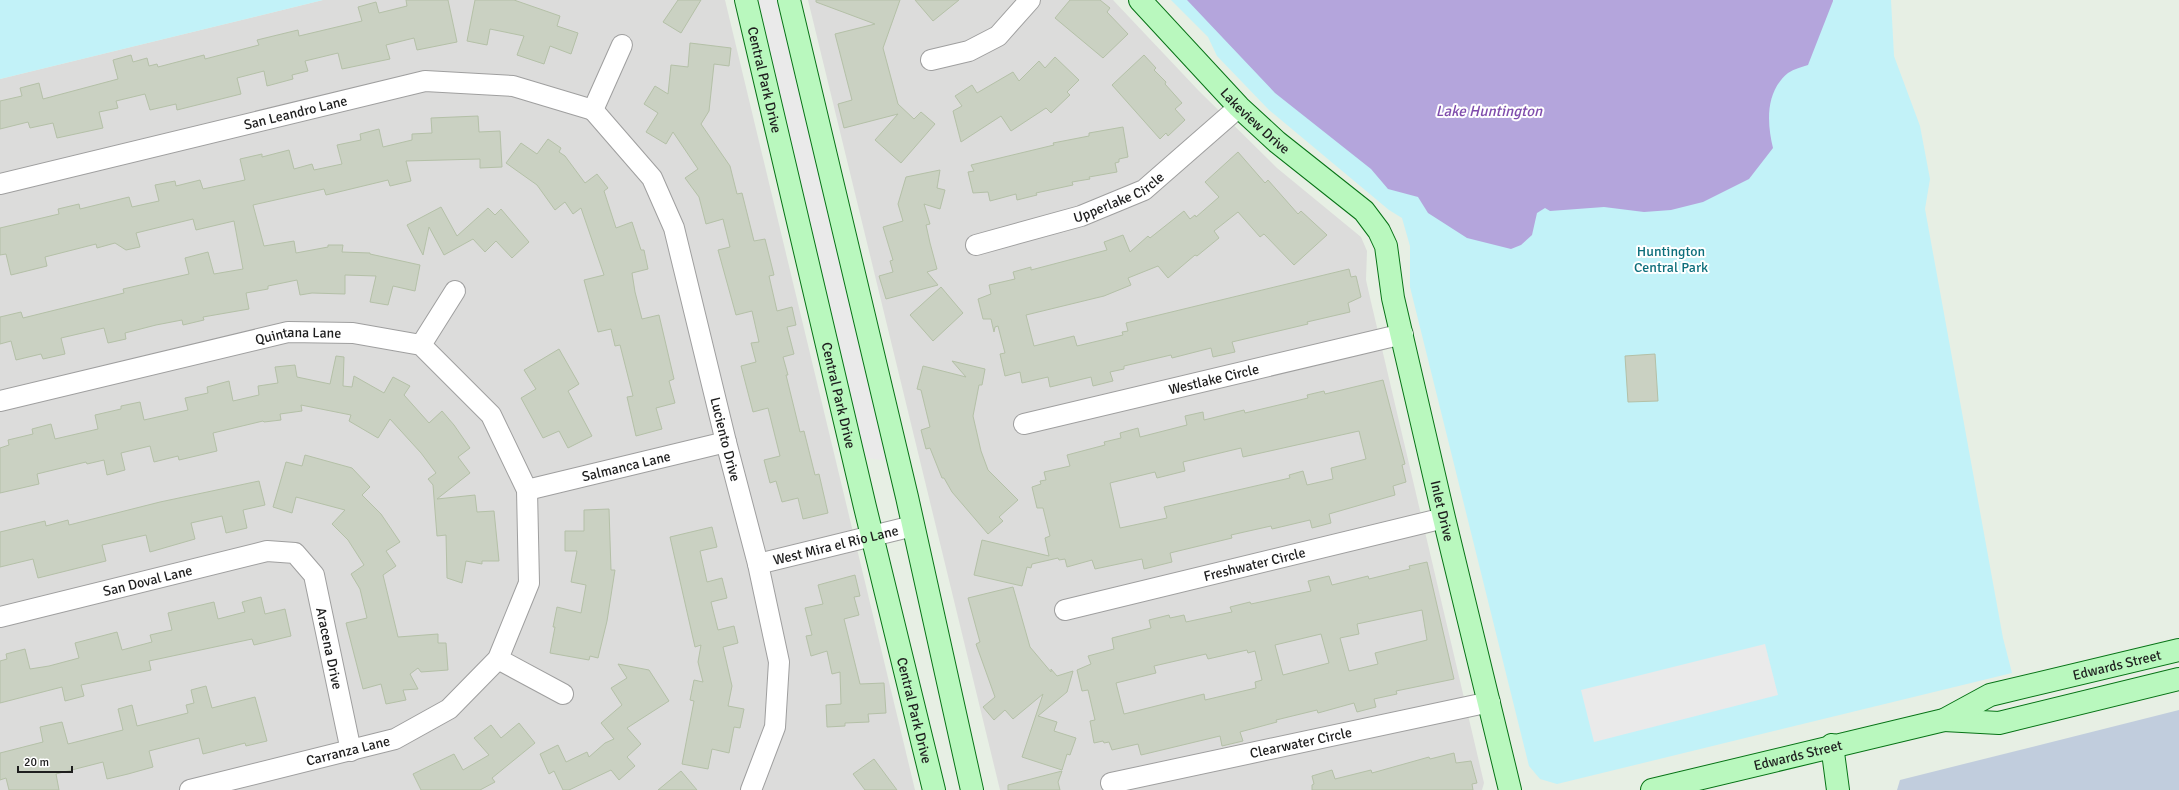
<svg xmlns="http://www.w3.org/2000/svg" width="2179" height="790" font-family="Signika,sans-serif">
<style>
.residential{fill:#dcdcdb}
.wetland{fill:#c1cddd}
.park{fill:#c2f2f8}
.parking{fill:#eaeaea}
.water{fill:#b4a5dc}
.building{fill:#cad1c2;stroke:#b4c0a7;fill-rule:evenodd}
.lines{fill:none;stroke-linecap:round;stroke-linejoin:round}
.street-casing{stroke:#9f9f9f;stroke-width:22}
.secondary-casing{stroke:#077316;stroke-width:24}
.street{stroke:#fff;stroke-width:20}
.secondary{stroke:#b9f8be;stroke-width:22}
.labels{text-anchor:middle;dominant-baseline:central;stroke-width:4;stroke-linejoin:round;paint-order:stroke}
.street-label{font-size:14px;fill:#1e1e1e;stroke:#fff}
.park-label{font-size:14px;fill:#0d6e7b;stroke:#fff}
.water-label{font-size:15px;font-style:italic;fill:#7f4cac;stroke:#fff}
</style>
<rect width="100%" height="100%" fill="#e7efe4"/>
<g class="residential">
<polygon points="323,0 725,0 915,790 0,790 0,79"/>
<polygon points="808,0 1113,0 1199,91 1277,168 1361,237 1367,251 1366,280 1371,302 1484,783 1482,790 1000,790"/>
</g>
<polygon class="wetland" points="2179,710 2179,790 1897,790 1900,780"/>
<g class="park">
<polygon points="0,0 323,0 0,79"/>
<polygon points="1171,0 1891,0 1894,56 1920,126 1930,179 1925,209 2003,638 2012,673 1557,784 1540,779 1529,766 1410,287 1410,246 1402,218 1389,210 1269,110 1217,56 1208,37"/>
</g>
<g class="parking">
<polygon points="742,0 795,0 906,464 848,455"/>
<polygon points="1765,644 1778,695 1594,742 1581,690"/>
</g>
<path class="water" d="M 1187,0 L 1833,0 L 1833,1 L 1808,65 C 1802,67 1794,69 1788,73 C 1765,92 1767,123 1773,148 L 1749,179 L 1703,202 L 1671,210 L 1644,212 L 1604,207 L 1550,211 L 1545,208 L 1537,213 L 1532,235 L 1521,245 L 1511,249 L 1467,238 L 1428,213 L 1418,197 L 1388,189 L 1371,169 L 1275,93 Z"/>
<g class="building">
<polygon points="406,0 448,0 457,42 417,50 414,38 386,45 390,59 342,69 338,53 305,61 308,71 292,75 293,79 267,86 264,71 237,78 241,94 177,110 176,104 150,110 145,94 116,101 118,108 99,112 103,128 57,138 53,123 30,128 28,122 0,129 0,101 22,96 20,88 39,83 43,99 118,79 113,60 131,55 133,62 147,58 149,66 157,64 158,67 204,55 205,59 259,45 257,40 298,30 299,36 362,21 358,7 376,2 379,13 407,6"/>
<polygon points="475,0 514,0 560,16 557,26 578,33 571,54 550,46 544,64 517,55 524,36 490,29 487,45 467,41"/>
<polygon points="678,0 701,0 681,33 663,22"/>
<polygon points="816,0 900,0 883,48 898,104 914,119 921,112 935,124 901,163 875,140 898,114 844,128 838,104 852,100 835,34 875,24 816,2"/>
<polygon points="915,0 959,0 933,21"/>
<polygon points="1070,0 1100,0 1110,8 1107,12 1128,34 1103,58 1055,18"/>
<polygon points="690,43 731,48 729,66 714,64 709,111 701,124 730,166 737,194 742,193 754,241 765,239 774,275 769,276 777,311 792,307 796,325 787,327 794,354 783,357 788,375 786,375 800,432 804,431 815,475 819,474 828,513 803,519 798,498 782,502 776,481 770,483 764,460 780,456 768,408 753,412 741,366 756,362 751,343 759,342 752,311 736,315 718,250 730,247 723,219 706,224 699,197 685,178 698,169 673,132 666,144 646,132 658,113 644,104 655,86 668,94 671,65 688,67"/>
<polygon points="1144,55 1156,68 1154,70 1166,82 1165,84 1182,103 1175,109 1185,120 1168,136 1166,133 1160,139 1112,85"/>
<polygon points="1055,57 1079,80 1067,92 1070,95 1051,113 1046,108 1011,131 1001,116 961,142 953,111 962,106 955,96 972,85 977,93 1013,72 1019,81 1039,61 1045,68"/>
<polygon points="478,116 479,132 500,131 502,167 480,168 480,159 406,161 411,181 390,186 388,180 326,195 324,189 253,205 264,246 294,241 296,253 328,247 328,245 343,245 342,252 370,253 370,254 420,265 415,291 393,286 388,305 370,302 376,276 345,275 345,294 312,293 300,295 297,280 268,286 268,289 246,293 249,309 203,317 204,320 183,325 182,320 156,325 125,333 126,339 108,343 104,328 61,338 65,354 43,359 41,354 16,360 11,341 0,344 0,317 21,312 23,318 124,293 123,289 189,274 185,258 208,252 214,274 243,269 234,221 196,230 193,219 136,233 140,247 126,250 115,243 97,248 96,244 45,257 47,266 11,275 6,254 0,255 0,228 59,214 58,209 79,204 80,209 129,197 132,207 159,201 155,185 175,181 176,186 200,180 203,189 245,180 240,159 262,154 262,157 289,150 294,169 312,164 314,170 342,164 337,145 361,140 360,134 379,129 383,147 412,140 412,134 432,133 431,118"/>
<polygon points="1123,127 1128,157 1119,159 1119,162 1115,163 1117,172 1089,177 1090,179 1072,182 1073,185 1036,193 1037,195 1017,200 1016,194 990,201 988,192 973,193 968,172 974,171 971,165 1054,145 1053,143 1089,136 1089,133"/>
<polygon points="548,139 561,148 559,152 565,156 585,183 597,174 608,188 604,191 616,228 632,222 641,250 644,250 648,269 632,273 635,292 642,319 659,315 674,379 669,381 675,403 656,408 662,429 636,436 627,397 633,396 620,345 615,346 611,329 598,332 584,280 604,275 581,208 573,214 565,202 555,210 537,185 506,163 521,143 537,154"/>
<polygon points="1238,152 1265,183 1268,180 1298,214 1301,211 1327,235 1294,265 1264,234 1260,237 1238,212 1214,231 1219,238 1197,256 1195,255 1168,278 1158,266 1128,278 1131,285 1104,296 1026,315 1034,346 1074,336 1077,346 1123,335 1122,332 1128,331 1126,323 1349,269 1351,277 1356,276 1361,297 1348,303 1350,312 1307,322 1308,324 1232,342 1235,352 1213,357 1211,348 1172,358 1171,355 1124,366 1124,369 1110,372 1113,381 1093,386 1091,377 1050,387 1048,377 1022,383 1020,372 1005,376 1000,354 1005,353 998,326 995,327 994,332 991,319 983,319 978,299 991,294 989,285 1015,279 1013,272 1031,267 1031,270 1107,250 1104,242 1123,235 1130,252 1148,236 1150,238 1184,211 1190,219 1195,215 1196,217 1219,197 1205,182"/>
<polygon points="940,170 937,188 945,190 940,209 924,204 930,224 926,225 930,243 937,269 927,272 938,285 886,299 879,276 893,272 890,261 893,260 883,227 903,221 898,204 906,177"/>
<polygon points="441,207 457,236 488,208 495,215 501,209 529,242 512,258 496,241 485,252 473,239 444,255 429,227 423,255 407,225"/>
<polygon points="941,287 963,313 933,341 910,315"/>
<polygon points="559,349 579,384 568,391 592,436 568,448 559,431 543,438 521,398 536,389 524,370"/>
<polygon points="1655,354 1658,401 1628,402 1625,356"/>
<polygon points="336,356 344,357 343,386 352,387 354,376 384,393 393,377 410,386 404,395 429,423 442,411 454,425 470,448 458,457 470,473 437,499 475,495 477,512 494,511 499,561 482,561 482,564 466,561 462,583 447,578 446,535 437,536 433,485 428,479 436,473 421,453 390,419 378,438 349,421 351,415 301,405 302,411 280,414 281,420 264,422 263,421 213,433 217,451 179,460 178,456 154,462 150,446 121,453 125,470 107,475 104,460 87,464 86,462 37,474 39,484 0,493 0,448 9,445 8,440 33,434 32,429 51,424 55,439 98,429 95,415 121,409 121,406 140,402 144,420 188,410 185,398 208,393 207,387 229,381 233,401 259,395 258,386 278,383 275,367 295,365 297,377 330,384"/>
<polygon points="952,361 985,369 982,385 979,385 973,416 981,451 988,470 1018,500 999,517 1003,521 988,534 952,492 944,478 942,478 930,448 926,449 921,430 930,427 921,390 917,389 923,366 966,377"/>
<path d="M 1383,380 L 1405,464 L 1402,465 L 1406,482 L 1393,486 L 1395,495 L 1329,514 L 1331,523 L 1312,528 L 1310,520 L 1272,529 L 1271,526 L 1231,535 L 1232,538 L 1170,553 L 1172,562 L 1144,569 L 1142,559 L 1095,569 L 1092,560 L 1067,567 L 1065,559 L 1059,560 L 1058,558 L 1032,564 L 1031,568 L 1027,567 L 1022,586 L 974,575 L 982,540 L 1049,556 L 1045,538 L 1050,536 L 1043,508 L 1037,508 L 1032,487 L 1041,484 L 1040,481 L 1046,480 L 1044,472 L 1070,466 L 1067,455 L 1105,445 L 1104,442 L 1121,438 L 1120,433 L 1138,428 L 1140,437 L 1187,425 L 1185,416 L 1203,412 L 1204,420 L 1244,410 L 1245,413 L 1308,398 L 1307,395 L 1324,391 L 1325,394 ZM 1359,431 L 1366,459 L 1331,468 L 1333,479 L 1307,485 L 1303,471 L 1289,475 L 1290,478 L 1164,507 L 1167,518 L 1120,528 L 1110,483 L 1155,472 L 1157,478 L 1185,471 L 1183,462 L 1241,448 L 1243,457 Z"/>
<polygon points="305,455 352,468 370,487 362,495 381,514 400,542 386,551 396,566 383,575 398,637 438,634 438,643 446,643 448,670 421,672 418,668 410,674 418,689 403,690 406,700 386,704 381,684 363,689 346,623 367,618 360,589 351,574 364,565 348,540 332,524 345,510 296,497 292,513 273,507 286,462 302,466"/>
<polygon points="259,481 265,505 243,510 247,528 226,533 222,516 191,523 195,539 150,552 146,535 102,545 106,561 38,578 33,559 0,567 0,532 45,521 46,526 68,520 69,525 160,502"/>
<polygon points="609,509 611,570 615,570 607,621 598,658 590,656 589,660 550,653 555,627 553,627 557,607 581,613 586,585 571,582 577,551 565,551 565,531 584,531 584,510"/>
<polygon points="712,527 717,547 700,551 707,582 722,578 727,598 711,602 718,630 734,626 738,643 723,647 732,686 728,706 744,709 740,728 734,727 729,753 712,749 708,769 682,764 694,701 690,700 694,680 703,682 698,662 701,645 695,647 670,537"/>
<path d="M 1427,562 L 1454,679 L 1396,691 L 1397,694 L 1374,699 L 1376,707 L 1357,712 L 1354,703 L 1318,713 L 1317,710 L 1276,720 L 1277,722 L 1240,732 L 1243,741 L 1222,746 L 1220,736 L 1141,755 L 1138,744 L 1112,750 L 1109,742 L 1104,743 L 1103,741 L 1094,743 L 1090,721 L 1095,720 L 1088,690 L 1082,691 L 1077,670 L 1091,664 L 1088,656 L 1114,649 L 1112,638 L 1151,628 L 1149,620 L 1169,615 L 1170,618 L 1184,615 L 1186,622 L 1232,612 L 1230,607 L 1250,602 L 1251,604 L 1311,591 L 1308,581 L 1329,576 L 1332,585 L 1368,576 L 1369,579 L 1410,569 L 1409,566 ZM 1422,610 L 1427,640 L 1375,653 L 1378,664 L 1349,671 L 1340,638 L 1359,634 L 1357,624 ZM 1321,634 L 1329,663 L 1283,675 L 1275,645 ZM 1247,650 L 1248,653 L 1255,651 L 1262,680 L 1255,682 L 1256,688 L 1205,700 L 1204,694 L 1124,714 L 1116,683 L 1156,673 L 1154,666 L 1206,654 L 1208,659 Z"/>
<polygon points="855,575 860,596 854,597 859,615 844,619 860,684 884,683 886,713 868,714 869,722 845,723 845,726 827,727 826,705 841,704 840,672 832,674 827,651 811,656 806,636 812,635 805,608 823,604 818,585"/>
<polygon points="1013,587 1030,647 1051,672 1051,669 1057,676 1073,671 1067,692 1038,716 1057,722 1054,731 1076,738 1070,755 1067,754 1062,770 1022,757 1043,694 1013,719 1005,710 994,720 983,707 995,697 976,644 980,642 968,598"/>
<polygon points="261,597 265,614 285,609 291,636 254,645 252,639 149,661 151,670 81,685 84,696 65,701 62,687 0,703 0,661 7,659 6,654 25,649 30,669 49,666 79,658 75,643 117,632 122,650 152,642 150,635 172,630 168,613 214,602 218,619 245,612 242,602"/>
<polygon points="618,664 649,670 669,701 627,728 641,744 627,757 635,766 619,780 611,770 569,790 563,790 554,771 549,774 540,754 558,745 566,762 587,752 589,757 605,743 614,739 601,723 622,705 611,688 627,678"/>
<polygon points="206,686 212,708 255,697 267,741 246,746 245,743 203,754 199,738 149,751 153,767 128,774 107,779 103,762 56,774 59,790 9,790 6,778 0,780 0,753 43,742 40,727 62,722 68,744 123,730 118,709 132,705 137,726 188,713 186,705 194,703 191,690"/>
<polygon points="519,723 535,743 492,778 495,782 480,790 421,790 413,774 454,754 463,770 489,755 474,738 491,725 501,738"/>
<polygon points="1454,753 1456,763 1471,761 1477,783 1472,784 1473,790 1312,790 1312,785 1314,784 1312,776 1332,770 1335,779 1371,770 1372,773 1429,757 1430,759"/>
<polygon points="874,759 897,790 865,790 853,774"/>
<polygon points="681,771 697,790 658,790"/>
<polygon points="1062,771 1058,782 1060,790 1008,790 1008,785"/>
</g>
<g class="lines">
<defs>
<g id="street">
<polyline points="931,60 969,51 998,36 1030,0"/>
<path id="s1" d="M 593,110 L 652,178 L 674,228 L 726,442 L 758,564 L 779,662 L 775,727 L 751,790"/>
<polyline points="593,110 622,45"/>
<path id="s2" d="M 0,184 L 425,81 L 513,86 L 593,110"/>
<path id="s3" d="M 976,245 L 1081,216 L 1144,190 L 1239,107"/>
<polyline points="421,345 455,291"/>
<path id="s4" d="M 0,401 L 288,332 L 353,333 L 421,345 L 491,415 L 527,490 L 529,583 L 498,659 L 449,709 L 395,739 L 190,790"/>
<path id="s5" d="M 1024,424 L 1403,334"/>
<path id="s6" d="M 527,490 L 726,442"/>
<path id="s7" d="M 758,564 L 913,526"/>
<path id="s8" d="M 1065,610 L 1444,518"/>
<path id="s9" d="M 0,617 L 267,551 L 295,553 L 314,575 L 351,751"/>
<polyline points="498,659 563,694"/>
<path id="s10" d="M 1111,783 L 1490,702"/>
</g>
<g id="secondary">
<path id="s11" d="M 746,0 L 865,507 L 934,790"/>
<polyline points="789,0 907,497 972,790"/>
<path id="s12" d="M 1140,0 L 1239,107 L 1277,142 L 1364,211 L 1379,231 L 1386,246 L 1393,298 L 1444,518 L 1510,790"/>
<polyline points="1944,720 1999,723 2179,679"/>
<polyline points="1832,745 1838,790"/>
<path id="s13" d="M 1652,790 L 1944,720 L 1990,695 L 2179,650"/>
</g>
</defs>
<use href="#street" class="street-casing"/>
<use href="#secondary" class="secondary-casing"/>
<use href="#street" class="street"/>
<use href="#secondary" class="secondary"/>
</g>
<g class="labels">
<g class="street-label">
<text stroke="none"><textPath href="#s11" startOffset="82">Central Park Drive</textPath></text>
<text stroke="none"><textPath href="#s2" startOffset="304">San Leandro Lane</textPath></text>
<text stroke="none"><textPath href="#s12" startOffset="167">Lakeview Drive</textPath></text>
<text stroke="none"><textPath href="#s3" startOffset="151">Upperlake Circle</textPath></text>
<text stroke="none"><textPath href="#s4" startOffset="306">Quintana Lane</textPath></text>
<text stroke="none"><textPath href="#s5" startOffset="195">Westlake Circle</textPath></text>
<text stroke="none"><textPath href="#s11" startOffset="406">Central Park Drive</textPath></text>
<text stroke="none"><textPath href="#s1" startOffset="362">Luciento Drive</textPath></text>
<text stroke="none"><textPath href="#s6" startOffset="102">Salmanca Lane</textPath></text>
<text stroke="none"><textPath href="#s12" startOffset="621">Inlet Drive</textPath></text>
<text stroke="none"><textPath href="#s7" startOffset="80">West Mira el Rio Lane</textPath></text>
<text stroke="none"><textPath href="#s8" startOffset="195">Freshwater Circle</textPath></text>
<text stroke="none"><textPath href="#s9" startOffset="152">San Doval Lane</textPath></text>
<text stroke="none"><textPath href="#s9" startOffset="407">Aracena Drive</textPath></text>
<text stroke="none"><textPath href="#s13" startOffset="483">Edwards Street</textPath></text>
<text stroke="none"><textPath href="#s11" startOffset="730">Central Park Drive</textPath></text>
<text stroke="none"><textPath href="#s10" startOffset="194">Clearwater Circle</textPath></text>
<text transform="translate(348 751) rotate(-14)">Carranza Lane</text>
<text stroke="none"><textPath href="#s13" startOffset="150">Edwards Street</textPath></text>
</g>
<g class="park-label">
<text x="1671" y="251">Huntington<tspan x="1671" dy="16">Central Park</tspan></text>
</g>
<g class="water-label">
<text x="1489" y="111">Lake Huntington</text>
</g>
</g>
<path d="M18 766v6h54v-6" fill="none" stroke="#1e1e1e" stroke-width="2"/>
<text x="24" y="766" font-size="12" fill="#1e1e1e" stroke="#ffffff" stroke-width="3" paint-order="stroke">20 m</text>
</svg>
